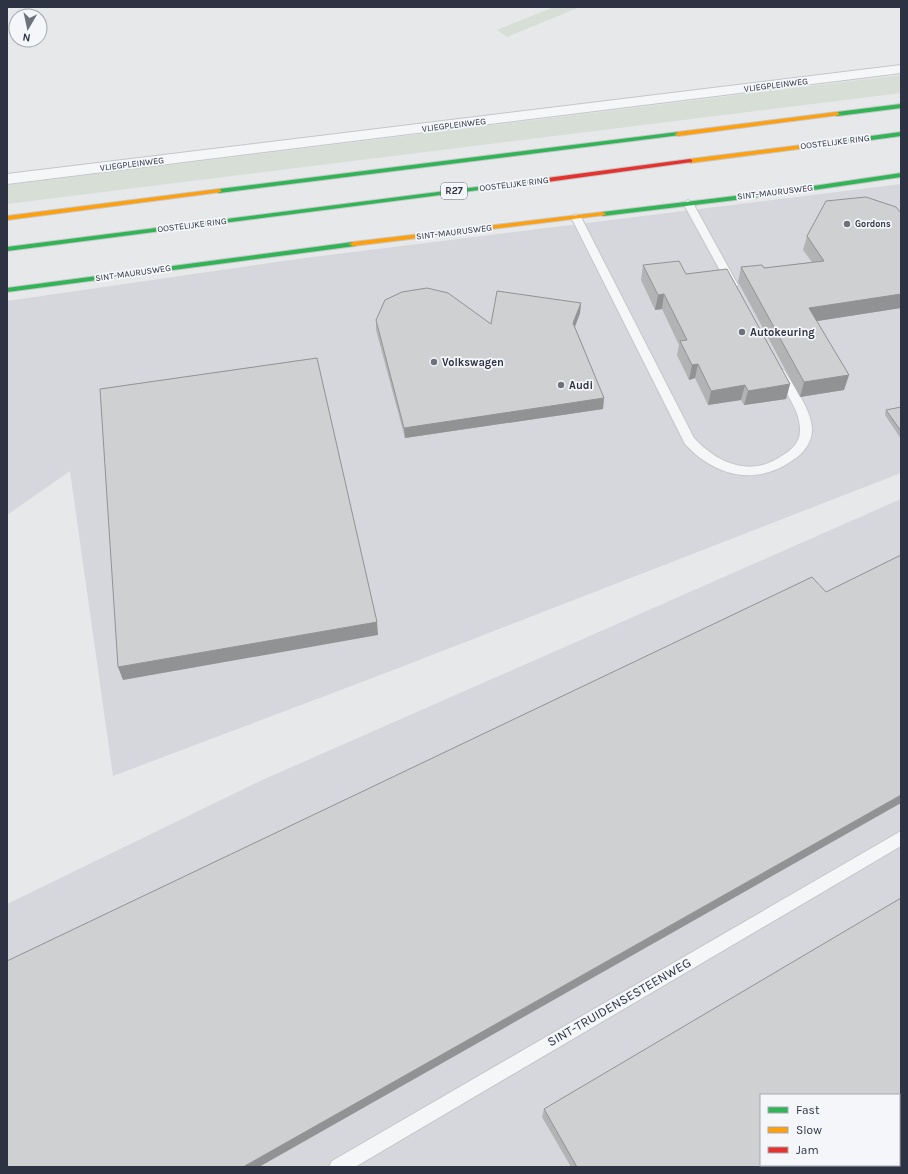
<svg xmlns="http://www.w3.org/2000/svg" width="908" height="1174" font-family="Karla,sans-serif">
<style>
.built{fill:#d5d7dd;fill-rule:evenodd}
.green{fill:#d6ded6}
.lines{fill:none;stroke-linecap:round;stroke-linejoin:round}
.lane-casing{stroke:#c4c6c8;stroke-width:2}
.street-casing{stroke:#c4c6c8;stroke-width:2}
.fast-casing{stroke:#c4c6c8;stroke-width:2}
.slow-casing{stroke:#c4c6c8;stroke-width:2}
.jam-casing{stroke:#c4c6c8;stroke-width:2}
.lane{fill:#f5f6f7;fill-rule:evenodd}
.street{fill:#f5f6f7;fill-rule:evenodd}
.fast{fill:#30b455;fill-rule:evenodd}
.slow{fill:#ff9f0a;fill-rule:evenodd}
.jam{fill:#e5322d;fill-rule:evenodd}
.wall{fill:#b1b3b5}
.shaded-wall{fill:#909293}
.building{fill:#ced0d2;stroke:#909293;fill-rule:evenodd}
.poi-dot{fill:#6e727d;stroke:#f4f6f9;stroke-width:1.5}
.labels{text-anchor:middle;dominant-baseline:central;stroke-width:3.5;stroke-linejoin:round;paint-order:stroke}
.far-street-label{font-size:9px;fill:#2d3343;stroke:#f4f6f9}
.far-poi-label{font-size:9px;font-weight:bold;fill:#2d3343;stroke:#f4f6f9;text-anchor:start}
.shield{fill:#f4f6f9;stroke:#696e7a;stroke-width:1}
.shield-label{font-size:10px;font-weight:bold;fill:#2d3343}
.poi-label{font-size:11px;font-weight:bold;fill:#2d3343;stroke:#f4f6f9;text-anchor:start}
.near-street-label{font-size:13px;fill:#2d3343;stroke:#f4f6f9}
</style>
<rect width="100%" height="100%" fill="#e6e8ea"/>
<g class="built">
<polygon points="901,184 901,473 383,674 113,776 70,471 7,515 7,301 305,258"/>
<path d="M 901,499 L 901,1167 L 7,1167 L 7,904 L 260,781 ZM 761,1095 L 899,1095 L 899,1165 L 761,1165 Z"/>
</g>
<g class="green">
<polygon points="554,7 580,7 507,37 497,30"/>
<polygon points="901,75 901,93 7,204 7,185"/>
</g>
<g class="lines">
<defs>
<g id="lane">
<polygon points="688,200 693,203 738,285 737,287 733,288 728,285 683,203"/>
<path d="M 576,214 L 581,217 L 694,438 C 718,464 752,478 783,455 C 792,450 800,442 800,431 C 801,411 784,390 774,373 L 780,369 L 784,370 C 794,387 812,410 812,430 C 812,442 803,454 793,460 C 755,487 715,476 685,444 L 571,217 Z"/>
<polygon points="901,831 901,846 355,1167 329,1167 332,1161"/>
</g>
<polygon id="street" points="901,65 901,73 7,184 7,174"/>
<g id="fast">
<polygon points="901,104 901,108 837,116 834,114 837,112"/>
<polygon points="678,132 681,134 680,135 219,193 216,191 219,189"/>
<polygon points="901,132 901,136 834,145 831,143 834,141"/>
<polygon points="901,173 901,177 800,192 603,216 600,214 603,212 800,188"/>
<polygon points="547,178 549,179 549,181 7,251 7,247"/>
<polygon points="353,242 357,244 355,246 7,292 7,288"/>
</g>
<g id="slow">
<polygon points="837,112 839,113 839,115 678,136 675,134 678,132"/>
<polygon points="834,141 837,143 836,144 690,163 687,161 690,159"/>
<polygon points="219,189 221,190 221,192 7,220 7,216"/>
<polygon points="603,212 606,214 605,215 353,246 349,244 353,242"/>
</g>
<polygon id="jam" points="690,159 692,160 692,162 547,182 544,180 547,178"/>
</defs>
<use href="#lane" class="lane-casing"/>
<use href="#street" class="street-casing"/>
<use href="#fast" class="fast-casing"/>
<use href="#slow" class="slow-casing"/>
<use href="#jam" class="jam-casing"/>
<use href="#lane" class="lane"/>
<use href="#street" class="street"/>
<use href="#fast" class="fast"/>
<use href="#slow" class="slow"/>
<use href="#jam" class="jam"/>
</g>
<g class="wall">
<polygon points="901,213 901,308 816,321 849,375 844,390 800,397 738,282 741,267 764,268 812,262 803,250 807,236"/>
<polygon points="643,265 686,274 790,384 786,399 744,405 741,400 708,405 695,378 689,380 677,355 679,345 662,309 655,310 641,280"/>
<polygon points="581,303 580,313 575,327 604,398 603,409 405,438 376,330 376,320 491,324"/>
<polygon points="901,407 901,439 885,415 886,410"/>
<polygon points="544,1109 901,1167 571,1167 542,1117"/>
</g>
<g class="shaded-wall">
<polygon points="664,294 662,309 655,310 658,295"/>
<polygon points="901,294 901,308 805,323 809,308"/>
<polygon points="581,303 580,313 572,334 573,323"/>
<polygon points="698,364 695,378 689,380 692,365"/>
<polygon points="849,375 844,390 800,397 804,382"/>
<polygon points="790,384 786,399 744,405 748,391"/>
<polygon points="745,385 741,400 708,405 711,391"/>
<polygon points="604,398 603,409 405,438 404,428"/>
<polygon points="377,622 378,635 123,680 118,667"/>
<polygon points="901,795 901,803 259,1167 243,1167"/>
</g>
<g class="building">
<polygon points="866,197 896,207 901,213 901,294 809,308 849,375 804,382 741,267 762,265 764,268 824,261 807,236 826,201"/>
<polygon points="679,261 686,274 727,269 790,384 748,391 745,385 711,391 698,364 692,365 680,341 687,340 664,294 658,295 643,265"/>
<polygon points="427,288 448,293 491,324 497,291 581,303 573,323 604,398 404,428 376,320 385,300 402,292"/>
<polygon points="317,358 377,622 118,667 100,389"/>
<polygon points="901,407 901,431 886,410"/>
<polygon points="901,555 901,795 243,1167 7,1167 7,961 812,577 826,592"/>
<path d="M 901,898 L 901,1167 L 577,1167 L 544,1109 ZM 761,1095 L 899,1095 L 899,1165 L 761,1165 Z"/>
</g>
<g class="poi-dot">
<circle cx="847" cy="224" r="4"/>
<circle cx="742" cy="332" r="4"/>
<circle cx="434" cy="362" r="4"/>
<circle cx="561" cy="385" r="4"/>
</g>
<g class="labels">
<g class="far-street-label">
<text transform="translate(776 85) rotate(-7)">VLIEGPLEINWEG</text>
<text transform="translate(454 125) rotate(-7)">VLIEGPLEINWEG</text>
<text transform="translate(835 142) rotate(-7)">OOSTELIJKE RING</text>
<text transform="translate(132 164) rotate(-7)">VLIEGPLEINWEG</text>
<text transform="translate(514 184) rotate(-7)">OOSTELIJKE RING</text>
<text transform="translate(775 192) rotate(-7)">SINT-MAURUSWEG</text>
<text transform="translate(192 225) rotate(-7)">OOSTELIJKE RING</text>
<text transform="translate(454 232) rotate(-7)">SINT-MAURUSWEG</text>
<text transform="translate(133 273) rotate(-8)">SINT-MAURUSWEG</text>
</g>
<g class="far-poi-label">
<text x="855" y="224">Gordons</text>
</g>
<rect class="shield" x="441" y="183" width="26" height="16" rx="3"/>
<g class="shield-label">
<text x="454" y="191">R27</text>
</g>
<g class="poi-label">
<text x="750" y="332">Autokeuring</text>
<text x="442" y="362">Volkswagen</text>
<text x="569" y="385">Audi</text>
</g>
<g class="near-street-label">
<text transform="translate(619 1002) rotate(-30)">SINT-TRUIDENSESTEENWEG</text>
</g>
</g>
<rect width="908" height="1174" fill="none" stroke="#2d3343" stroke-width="16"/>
<rect x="760" y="1094" width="140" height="72" fill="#f4f6f9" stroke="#a4a8b0"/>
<rect x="768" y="1107" width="20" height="6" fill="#30b455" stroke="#a4a8b0"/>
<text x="796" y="1114" font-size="12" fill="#2d3343">Fast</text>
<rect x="768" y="1127" width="20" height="6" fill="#ff9f0a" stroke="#a4a8b0"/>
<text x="796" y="1134" font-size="12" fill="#2d3343">Slow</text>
<rect x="768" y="1147" width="20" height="6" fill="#e5322d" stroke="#a4a8b0"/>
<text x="796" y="1154" font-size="12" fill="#2d3343">Jam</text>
<g transform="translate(28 28) rotate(189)"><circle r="19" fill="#f4f6f9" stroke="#a4a8b0"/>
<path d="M0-3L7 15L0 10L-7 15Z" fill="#6e727d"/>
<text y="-6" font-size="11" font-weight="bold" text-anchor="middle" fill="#2d3343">N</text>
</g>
</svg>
